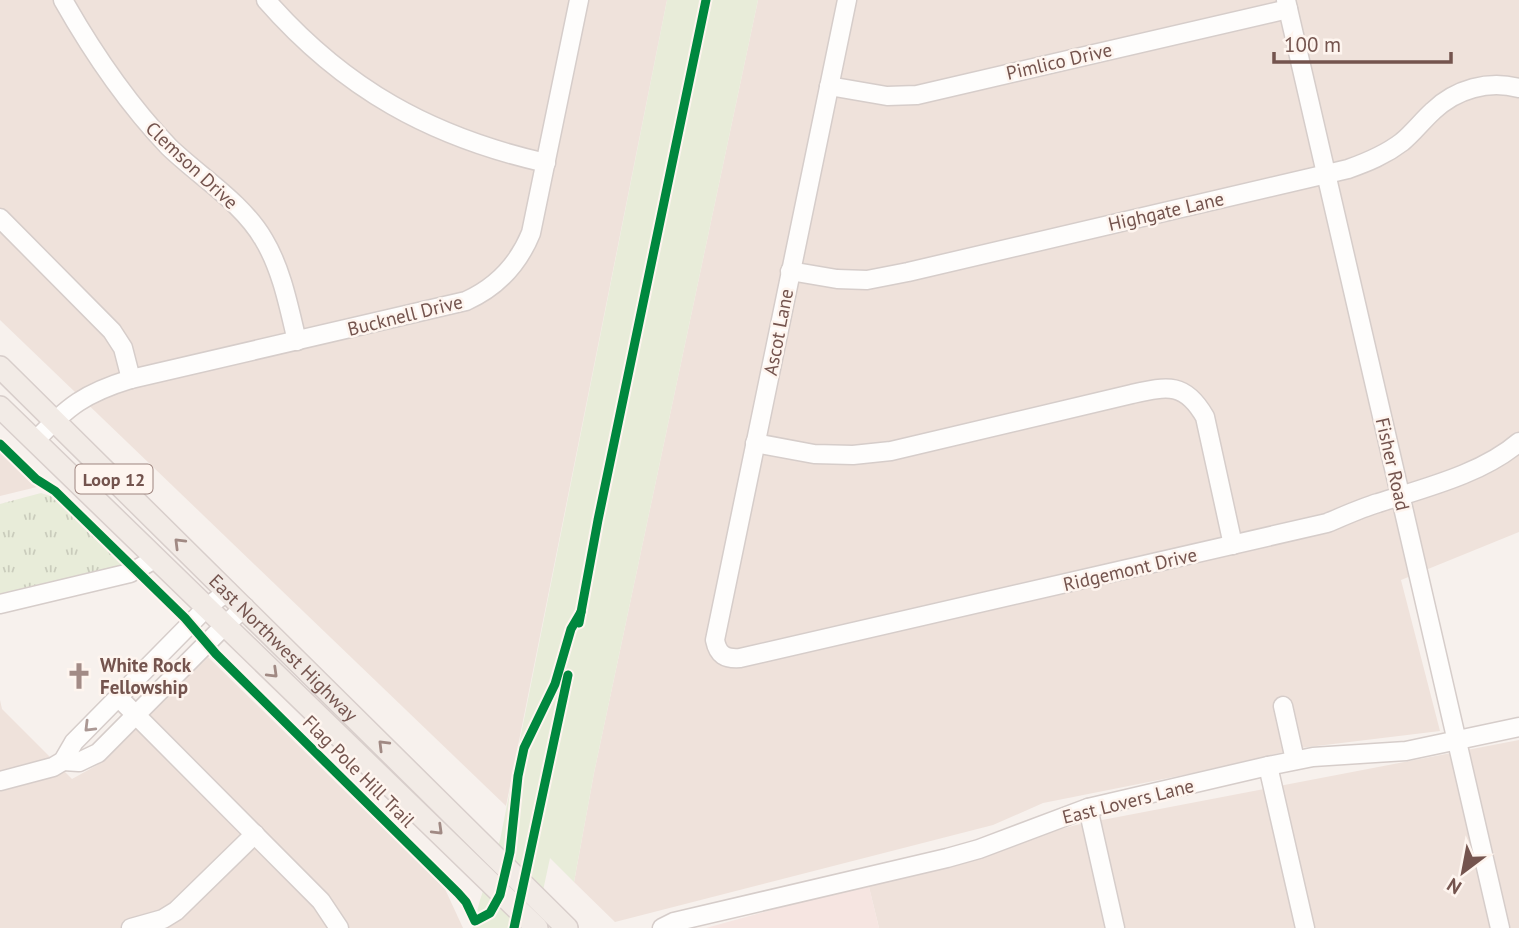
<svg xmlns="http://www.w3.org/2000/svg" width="1519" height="928" font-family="'PT Sans',sans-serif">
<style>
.residential{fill:#efe2db}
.commercial{fill:#f6e5e1}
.grass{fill:url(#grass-tufts)}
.park{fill:#e8ecd9}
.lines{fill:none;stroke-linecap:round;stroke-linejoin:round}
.minor-casing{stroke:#d6cdca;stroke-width:21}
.major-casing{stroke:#d8cecb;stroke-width:24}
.minor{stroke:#fefdfc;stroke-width:18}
.major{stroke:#f2ebe6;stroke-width:21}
.cycleway-casing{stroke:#fef5ef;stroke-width:13}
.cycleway{stroke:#00873e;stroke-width:9}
.oneway{stroke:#a08983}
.oneway2{stroke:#ab9894}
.labels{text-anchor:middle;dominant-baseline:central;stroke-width:5;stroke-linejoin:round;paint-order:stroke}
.shield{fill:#fef5ef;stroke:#9d847e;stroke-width:2}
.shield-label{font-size:18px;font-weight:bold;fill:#74544e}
.street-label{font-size:19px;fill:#74544e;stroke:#fef5ef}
.poi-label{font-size:19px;font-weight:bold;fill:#74544e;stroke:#fef5ef;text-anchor:start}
</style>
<defs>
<pattern id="grass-tufts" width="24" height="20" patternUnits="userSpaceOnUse" patternTransform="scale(1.75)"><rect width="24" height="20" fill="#e8ecd9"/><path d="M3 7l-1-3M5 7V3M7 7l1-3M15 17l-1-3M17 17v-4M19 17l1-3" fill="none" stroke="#caccbc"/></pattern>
</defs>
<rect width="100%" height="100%" fill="#f7f1ed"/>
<g class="residential">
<polygon points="0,0 667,0 506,806 0,320"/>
<polygon points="758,0 1519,0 1519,532 1401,580 1440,731 1300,748 1214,769 1043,803 993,825 615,922 574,882 594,773"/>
<polygon points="0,447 41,486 0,496"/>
<polygon points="208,657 445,889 463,928 0,928 0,700 2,709 72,779 99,764"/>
<polygon points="1519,740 1519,928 879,928 868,883 1076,825"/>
</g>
<polygon class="commercial" points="868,883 879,928 706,928"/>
<polygon class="grass" points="41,493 56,498 121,561 122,565 121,569 0,595 0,504"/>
<polygon class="park" points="667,0 758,0 594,773 574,882 550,858 535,928 473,928 480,900 500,840"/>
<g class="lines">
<defs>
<g id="minor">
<path d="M 63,0 C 93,53 127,103 169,147 C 200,177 242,202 264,240 C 282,270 289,308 297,341"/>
<path d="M 266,0 C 344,89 431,137 546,163"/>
<path d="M 847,0 L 715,640 C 718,655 725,659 740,658 L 1327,523 C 1344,516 1361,508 1378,503 C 1424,488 1482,474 1519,442"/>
<polyline points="1286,0 1500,928"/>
<polyline points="829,86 887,96 917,95 1288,9"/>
<polyline points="0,218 112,331 123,348 131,379"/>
<path d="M 790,271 L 837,279 L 867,280 L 908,272 L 1348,169 C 1368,162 1385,155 1402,142 C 1413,133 1422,121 1433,111 C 1456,89 1488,80 1519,88"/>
<path d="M 35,441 C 68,406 85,393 131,379 L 466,301 C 497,287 518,265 531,233 L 579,0"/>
<path d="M 755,443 L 814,454 L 853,455 L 891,451 L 1132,394 C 1168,386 1185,382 1205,417 L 1233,545"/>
<polyline points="0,604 130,573 155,559"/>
<polyline points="118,697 321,901 339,928"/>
<polyline points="1283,706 1295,760"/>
<polyline points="63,761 79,762 98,753 224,626 245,607"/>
<polyline points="1268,766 1305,928"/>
<polyline points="0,781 53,767 63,761 74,742 206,608 228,591"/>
<polyline points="1088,808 1115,928"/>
<polyline points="131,928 163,919 176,911 255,834"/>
<polyline points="662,928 674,922 947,858 979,849 1088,808 1268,766 1313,757 1406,751 1519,727"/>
</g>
<g id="major">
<path id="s1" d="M 0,367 L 567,928"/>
<polyline points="0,407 537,928"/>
</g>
</defs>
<use href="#minor" class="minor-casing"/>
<use href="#major" class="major-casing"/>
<use href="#minor" class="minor"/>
<use href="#major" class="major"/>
<defs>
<g id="cycleway">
<polyline points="0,444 36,479 55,491 185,618 216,654 458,893 466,902 475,921 490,913 500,895 510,852 518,776 524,748 555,684 571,629 581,612"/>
<polyline points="579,623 598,520 706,0"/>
<polyline points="514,928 568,675"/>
</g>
</defs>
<use href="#cycleway" class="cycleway-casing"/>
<use href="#cycleway" class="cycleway"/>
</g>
<defs><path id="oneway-chevron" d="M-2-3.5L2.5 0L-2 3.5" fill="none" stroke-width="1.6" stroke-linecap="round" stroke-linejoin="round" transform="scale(1.75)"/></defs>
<g class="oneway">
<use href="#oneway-chevron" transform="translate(179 543) rotate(-135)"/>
<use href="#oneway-chevron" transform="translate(273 673) rotate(44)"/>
<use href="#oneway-chevron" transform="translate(383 745) rotate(-135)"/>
<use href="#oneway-chevron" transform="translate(438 830) rotate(44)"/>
</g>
<use class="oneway2" href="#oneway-chevron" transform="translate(89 727) rotate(135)"/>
<defs>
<symbol id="church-bare" viewBox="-9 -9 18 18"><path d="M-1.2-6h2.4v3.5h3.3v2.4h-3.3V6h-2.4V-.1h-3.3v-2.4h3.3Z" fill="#a28b86" stroke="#fef5ef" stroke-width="2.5" paint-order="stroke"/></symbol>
</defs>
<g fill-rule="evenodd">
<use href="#church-bare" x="60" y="657" width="38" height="38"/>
</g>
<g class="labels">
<rect class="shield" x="75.5" y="464.5" width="77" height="29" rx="5"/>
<g class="shield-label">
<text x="114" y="479">Loop 12</text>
</g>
<g class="street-label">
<text transform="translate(1059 61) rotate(-13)">Pimlico Drive</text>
<text transform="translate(192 165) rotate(43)">Clemson Drive</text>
<text transform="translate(1166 211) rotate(-13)">Highgate Lane</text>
<text transform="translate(405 315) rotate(-14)">Bucknell Drive</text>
<text transform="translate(778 332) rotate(-79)">Ascot Lane</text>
<text transform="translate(1393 464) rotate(77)">Fisher Road</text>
<text transform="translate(1130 569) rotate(-13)">Ridgemont Drive</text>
<text stroke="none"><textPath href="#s1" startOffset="399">East Northwest Highway</textPath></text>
<text transform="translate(359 771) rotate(45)">Flag Pole Hill Trail</text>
<text transform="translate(1128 801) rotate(-14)">East Lovers Lane</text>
</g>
<g class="poi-label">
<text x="100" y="665">White Rock<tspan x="100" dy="22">Fellowship</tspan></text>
</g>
</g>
<g transform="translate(1463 872) rotate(212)" stroke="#fef5ef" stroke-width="5" paint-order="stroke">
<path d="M0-5L12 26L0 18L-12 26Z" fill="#74544e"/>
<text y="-10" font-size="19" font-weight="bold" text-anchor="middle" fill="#74544e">N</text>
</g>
<path d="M1274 52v10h177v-10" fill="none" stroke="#74544e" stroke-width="3.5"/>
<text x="1284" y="52" font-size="21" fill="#74544e" stroke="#fef5ef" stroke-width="5" paint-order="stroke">100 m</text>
</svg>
